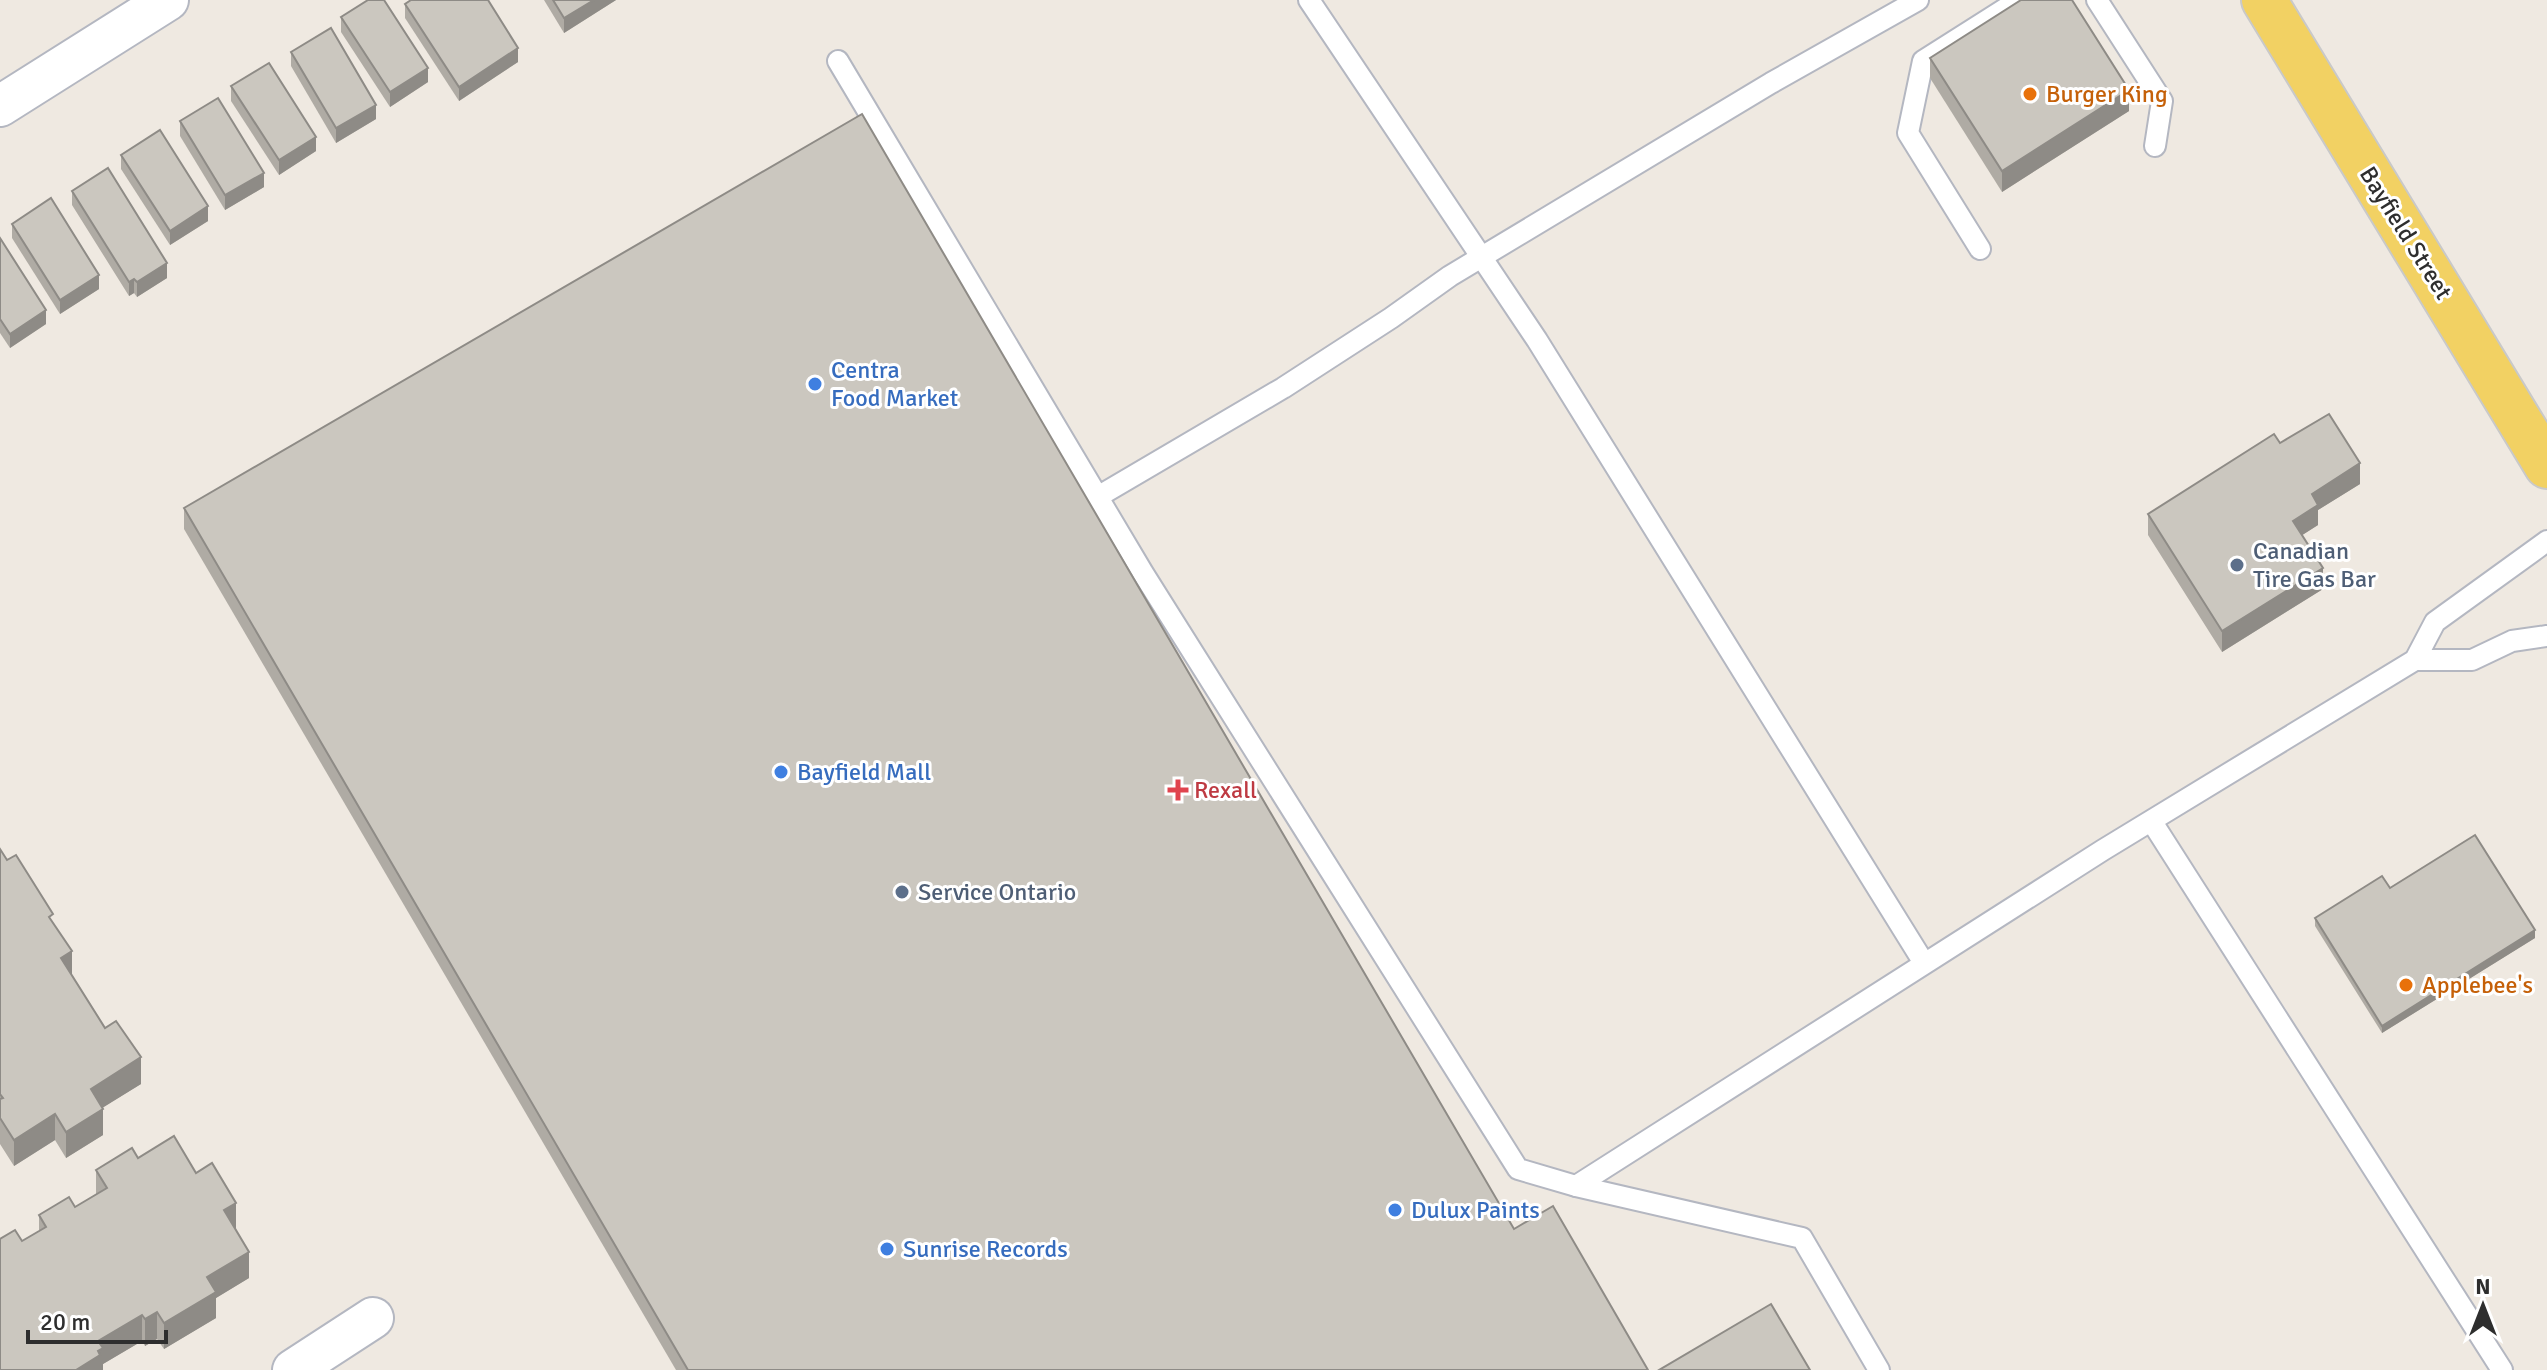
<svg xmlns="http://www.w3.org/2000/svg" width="2547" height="1370" font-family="Signika,sans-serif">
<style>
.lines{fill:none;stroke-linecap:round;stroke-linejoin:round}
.lane-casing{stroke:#b4b7c1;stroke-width:24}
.street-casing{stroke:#b4b7c1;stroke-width:44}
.primary-casing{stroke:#c9c9c9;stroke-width:48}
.lane{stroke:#fff;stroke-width:20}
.street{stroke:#fff;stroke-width:40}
.primary{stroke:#f2d163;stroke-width:44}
.wall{fill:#afaba4}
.shaded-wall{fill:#8e8b86}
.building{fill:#cbc7bf;stroke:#8e8b86;stroke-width:2}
.food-dot{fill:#e8710a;stroke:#fff;stroke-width:3}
.shop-dot{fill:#3f7fe0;stroke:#fff;stroke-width:3}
.service-dot{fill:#5c6f8a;stroke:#fff;stroke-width:3}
.health-dot{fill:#e0444e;stroke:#fff;stroke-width:3}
.labels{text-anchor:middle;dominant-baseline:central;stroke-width:6;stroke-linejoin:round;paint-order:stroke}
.food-label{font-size:24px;fill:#c56008;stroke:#fff;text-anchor:start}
.street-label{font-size:24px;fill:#2e2e2e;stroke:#fff}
.shop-label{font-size:24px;fill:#366cbe;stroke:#fff;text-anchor:start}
.service-label{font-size:24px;fill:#4e5e75;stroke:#fff;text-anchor:start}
.health-label{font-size:24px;fill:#be3a42;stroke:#fff;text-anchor:start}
</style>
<rect width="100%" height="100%" fill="#efe9e1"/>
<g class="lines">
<defs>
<g id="lane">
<polyline points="1309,0 1537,340 1924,963"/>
<polyline points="2097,0 2162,101 2155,146"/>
<polyline points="838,61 1143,573 1518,1169 1576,1186 1802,1238 1879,1370"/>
<polyline points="1980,249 1908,133 1923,61 2019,0"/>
<polyline points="1099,496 1283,388 1391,318 1450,276 1771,83 1918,0"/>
<polyline points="2415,660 2472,660 2512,641 2547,636"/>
<polyline points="2152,822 2502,1370"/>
<polyline points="1576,1186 2103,850 2415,660 2435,622 2547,541"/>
</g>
<g id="street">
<polyline points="0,106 168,0"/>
<polyline points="293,1370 373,1318"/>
</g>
<polyline id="primary" points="2264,0 2547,466"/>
</defs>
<use href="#lane" class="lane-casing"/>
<use href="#street" class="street-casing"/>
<use href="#primary" class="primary-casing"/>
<use href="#lane" class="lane"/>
<use href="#street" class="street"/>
<use href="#primary" class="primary"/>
</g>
<g class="wall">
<polygon points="544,0 616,0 564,33"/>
<polygon points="405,4 518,62 459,101 405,18"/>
<polygon points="341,17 428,82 390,107 341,32"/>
<polygon points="291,52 376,119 336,143 291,66"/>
<polygon points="1930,58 2129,111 2002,192 1930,78"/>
<polygon points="231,86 316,151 279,175 231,101"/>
<polygon points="180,121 264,187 225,210 180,136"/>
<polygon points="121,155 208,221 170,245 121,169"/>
<polygon points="72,191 167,278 137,297 134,293 129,296 72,205"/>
<polygon points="12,224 99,289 60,314 12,238"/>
<polygon points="0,238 46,324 10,348 0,333"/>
<polygon points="2280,443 2360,484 2318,510 2318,525 2302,535 2323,589 2222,652 2148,535 2148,514"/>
<polygon points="184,508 1514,1229 1648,1370 676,1370 184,529"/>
<polygon points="0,849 53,924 72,975 141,1084 103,1107 103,1135 66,1158 55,1140 14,1166 0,1144"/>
<polygon points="2390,888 2535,938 2382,1033 2315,926 2315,918"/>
<polygon points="138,1158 196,1173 235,1230 249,1278 216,1298 216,1318 164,1349 157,1339 145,1346 142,1341 103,1364 103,1370 22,1241 39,1231 39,1215 75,1207 96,1194 96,1170"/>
</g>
<g class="shaded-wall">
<polygon points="594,0 616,0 564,33 564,18"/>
<polygon points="518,48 518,62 459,101 459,87"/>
<polygon points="428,68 428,82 390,107 390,92"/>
<polygon points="2129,90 2129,111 2002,192 2002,171"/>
<polygon points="376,105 376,119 336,143 336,128"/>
<polygon points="316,137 316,151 279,175 279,160"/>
<polygon points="264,173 264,187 225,210 225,195"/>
<polygon points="208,206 208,221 170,245 170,231"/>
<polygon points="167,263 167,278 137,297 137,282"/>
<polygon points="99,275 99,289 60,314 60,300"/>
<polygon points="134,279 134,293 129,296 129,282"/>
<polygon points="46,310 46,324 10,348 10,334"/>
<polygon points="2360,463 2360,484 2318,510 2318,525 2293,541 2293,521 2312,494"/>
<polygon points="2323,568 2323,589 2222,652 2222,631"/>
<polygon points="2535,930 2535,938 2382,1033 2382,1026"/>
<polygon points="72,951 72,977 61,958"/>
<polygon points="141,1057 141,1084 91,1115 91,1089"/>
<polygon points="103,1109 103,1135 66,1158 66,1132"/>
<polygon points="55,1114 55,1140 14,1166 14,1140"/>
<polygon points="236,1203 236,1230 224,1210"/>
<polygon points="249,1252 249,1278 216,1298 216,1318 164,1349 164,1323 207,1277"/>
<polygon points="157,1312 157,1339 145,1346 145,1319"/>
<polygon points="142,1315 142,1341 103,1364 103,1370 76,1370 98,1341"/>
</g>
<g class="building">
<polygon points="368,0 384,0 428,68 390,92 341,17"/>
<polygon points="411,0 488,0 518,48 459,87 405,4"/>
<polygon points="553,0 594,0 564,18"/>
<polygon points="2021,0 2072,0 2129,90 2002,171 1930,58"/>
<polygon points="331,28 376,105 336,128 291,52"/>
<polygon points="269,63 316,137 279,160 231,86"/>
<polygon points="218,98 264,173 225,195 180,121"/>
<polygon points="862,114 1514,1229 1553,1206 1648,1370 688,1370 184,508"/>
<polygon points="160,130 208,206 170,231 121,155"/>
<polygon points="108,168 167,263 137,282 134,279 129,282 72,191"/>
<polygon points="51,198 99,275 60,300 12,224"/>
<polygon points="0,238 46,310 10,334 0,319"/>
<polygon points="2329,414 2360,463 2312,494 2318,505 2293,521 2323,568 2222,631 2148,514 2274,434 2280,443"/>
<polygon points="2475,835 2535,930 2382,1026 2315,918 2382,876 2390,888"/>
<polygon points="0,849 7,860 16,855 53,914 49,917 72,951 61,958 105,1028 116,1021 141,1057 91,1089 103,1109 66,1132 55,1114 14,1140 0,1118 0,1099 3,1098 0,1094"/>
<polygon points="174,1136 196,1173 212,1163 236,1203 224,1210 249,1252 207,1277 216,1292 164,1323 157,1312 145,1319 142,1315 98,1341 103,1348 98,1351 100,1355 76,1370 0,1370 0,1239 15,1230 22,1241 46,1227 39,1215 69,1197 75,1207 107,1188 96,1170 132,1148 138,1158"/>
<polygon points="1771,1304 1810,1370 1659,1370"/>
</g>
<g class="food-dot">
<circle cx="2030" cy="94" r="8"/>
<circle cx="2406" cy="985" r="8"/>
</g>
<g class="shop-dot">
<circle cx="815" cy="384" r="8"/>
<circle cx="781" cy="772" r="8"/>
<circle cx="1395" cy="1210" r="8"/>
<circle cx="887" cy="1249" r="8"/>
</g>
<g class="service-dot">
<circle cx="2237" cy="565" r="8"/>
<circle cx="902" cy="892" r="8"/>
</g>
<path class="health-dot" d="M1174 778h8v8h8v8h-8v8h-8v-8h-8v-8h8z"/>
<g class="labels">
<g class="food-label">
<text x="2046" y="94">Burger King</text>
<text x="2422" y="985">Applebee's</text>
</g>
<g class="street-label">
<text transform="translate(2406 233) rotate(58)">Bayfield Street</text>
</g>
<g class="shop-label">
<text x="831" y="370">Centra<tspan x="831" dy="28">Food Market</tspan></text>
<text x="797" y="772">Bayfield Mall</text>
<text x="1411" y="1210">Dulux Paints</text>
<text x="903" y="1249">Sunrise Records</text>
</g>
<g class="service-label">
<text x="2253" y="551">Canadian<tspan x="2253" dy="28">Tire Gas Bar</tspan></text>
<text x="918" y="892">Service Ontario</text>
</g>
<g class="health-label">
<text x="1194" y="790">Rexall</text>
</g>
</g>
<g transform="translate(2483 1306)" stroke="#ffffff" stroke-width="6" paint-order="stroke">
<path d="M0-6L14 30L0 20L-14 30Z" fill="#2e2e2e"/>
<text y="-12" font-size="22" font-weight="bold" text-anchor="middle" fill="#2e2e2e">N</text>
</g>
<path d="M28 1330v12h138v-12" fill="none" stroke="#2e2e2e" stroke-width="4"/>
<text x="40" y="1330" font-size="24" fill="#2e2e2e" stroke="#ffffff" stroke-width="6" paint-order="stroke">20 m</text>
</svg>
